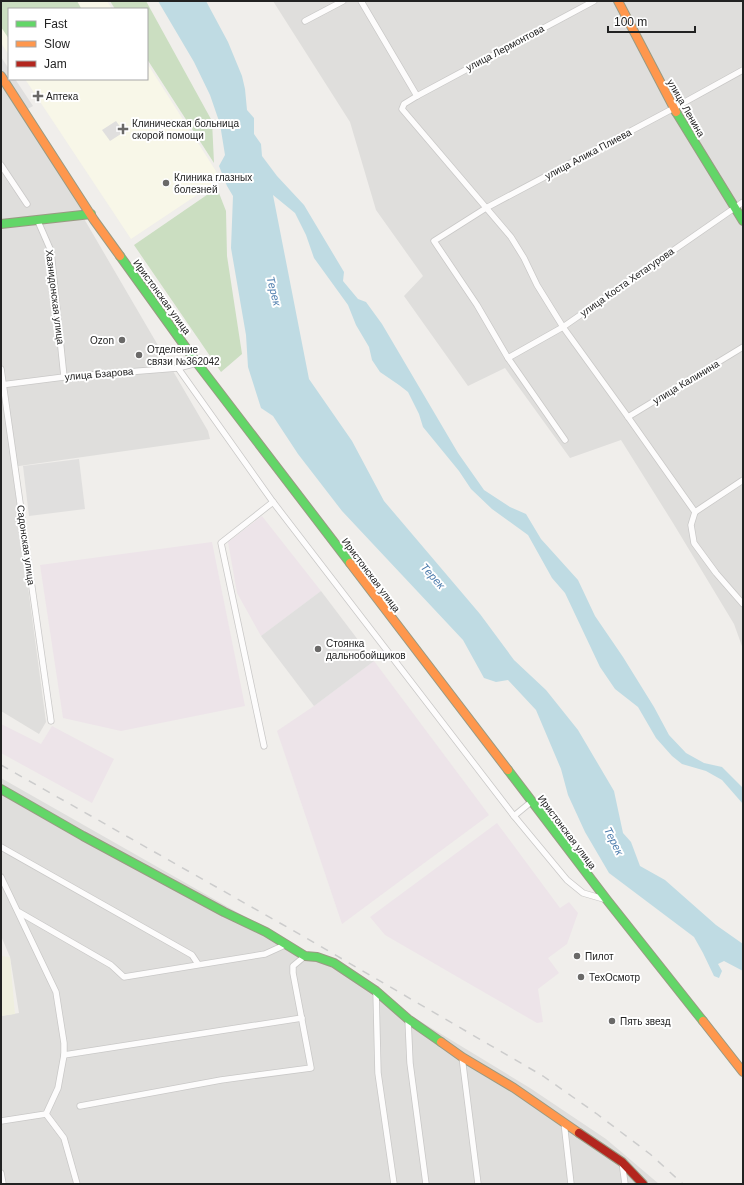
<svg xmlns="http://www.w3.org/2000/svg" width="744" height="1185" font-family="Arial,sans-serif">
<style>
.residential{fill:#dfdedc}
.industrial{fill:#ede4e9}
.education{fill:#f8f7e8}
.farmland{fill:#efefdf}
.forest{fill:#cbdec1}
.parking{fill:#e0dfde}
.water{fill:#bfdbe3}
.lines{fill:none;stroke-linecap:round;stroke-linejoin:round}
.street-casing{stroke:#c9c8c7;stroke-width:7}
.fast-casing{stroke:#999a82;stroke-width:10}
.slow-casing{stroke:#999a82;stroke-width:10}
.jam-casing{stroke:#999a82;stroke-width:10}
.street{stroke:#fdfcfc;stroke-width:5.5}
.fast{stroke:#63d668;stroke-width:8}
.slow{stroke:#ff974d;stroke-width:8}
.jam{stroke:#b3261e;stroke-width:8}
.rail{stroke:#ccc;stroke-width:1.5;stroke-dasharray:8 8;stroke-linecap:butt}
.poi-dot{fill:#6a6968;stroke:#fff;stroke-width:1.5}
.labels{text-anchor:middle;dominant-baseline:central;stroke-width:4;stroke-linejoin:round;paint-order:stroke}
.street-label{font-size:10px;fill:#222;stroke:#fff}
.poi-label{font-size:10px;fill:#222;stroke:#fff;text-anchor:start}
.water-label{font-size:11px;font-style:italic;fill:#4a7aab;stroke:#fff}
</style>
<rect width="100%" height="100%" fill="#f0eeeb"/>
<g class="residential">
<polygon points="273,1 743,1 743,649 734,624 673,523 621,440 570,458 505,368 468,386 404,296 423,276 376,210 350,122"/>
<polygon points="1,76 91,214 1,224"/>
<polygon points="83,217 208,431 210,439 12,467 46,722 39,734 1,711 1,227"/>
<polygon points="1,778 298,947 530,1088 606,1139 659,1184 1,1184 1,1016 19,1013 10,957 1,936"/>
</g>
<g class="industrial">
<polygon points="262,516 321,591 261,636 237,593 228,542"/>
<polygon points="212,542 245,706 121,731 63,718 40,565"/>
<polygon points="374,661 489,815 342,924 277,731 314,706"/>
<polygon points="1,724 41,744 52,726 114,759 92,803 1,753"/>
<polygon points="497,823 560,908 569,902 578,913 567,944 548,958 559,973 538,989 543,1022 537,1023 385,935 370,917"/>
</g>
<g class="education">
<polygon points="1,1 107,1 112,9 9,9 9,55 1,43"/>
<polygon points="147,63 221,179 131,239 25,79 147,79"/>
</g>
<polygon class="farmland" points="1,956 10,957 15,1014 1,1016"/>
<g class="forest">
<polygon points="3,1 77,1 81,8 79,9 9,9 9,39 1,27 1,2"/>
<polygon points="110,1 146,1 212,121 214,163 147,59 147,9 115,9"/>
<polygon points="217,188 226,211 227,256 242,354 221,372 134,245"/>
</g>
<g class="parking">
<polygon points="1,57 9,69 9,79 15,79 33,106 24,111 1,76"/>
<polygon points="116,121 124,132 110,141 102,130"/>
<polygon points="79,459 85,509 29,516 23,466"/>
<polygon points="321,591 374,661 314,706 261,636"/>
</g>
<polygon class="water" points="158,1 206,1 228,42 242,76 245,89 247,110 254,118 254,134 261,144 262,156 277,176 304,205 344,272 343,281 358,299 366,302 382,324 458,453 484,490 510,507 526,514 541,539 578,580 595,616 623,657 654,707 669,735 686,753 704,763 722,767 743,788 743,804 722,780 706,771 682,764 672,756 656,738 638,707 615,689 600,667 565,593 552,578 528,535 492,509 471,489 459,471 423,427 419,414 408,392 399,385 380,372 372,360 369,347 356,325 348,305 314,258 306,235 295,213 273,195 309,379 352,441 384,501 480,614 514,660 546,690 578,730 614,791 623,833 631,842 640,866 665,880 716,925 743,944 743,971 724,961 718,964 722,971 719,978 714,976 703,953 694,937 609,873 585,832 568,795 561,769 536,710 508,680 496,682 484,678 463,640 342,511 298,454 273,416 261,408 248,367 246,335 231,248 233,196 227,186 219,166 225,155 220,124 210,95 194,62"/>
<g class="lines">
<defs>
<g id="street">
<polyline points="361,1 417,96 404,104 402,109 511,237 524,258 537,285 563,327 628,417 695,512 691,525 694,543 716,573 743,604"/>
<polyline points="305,21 343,1"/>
<polyline points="417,96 594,1"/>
<polyline points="1,165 27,204"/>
<polyline points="37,219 51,251 64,377"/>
<polyline points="508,358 563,327 743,202"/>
<polyline points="178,368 273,502 514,816 567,880 583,893 607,900"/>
<polyline points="1,369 51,721"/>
<polyline points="1,385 64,377 178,368 197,363"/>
<polyline points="628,417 743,347"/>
<polyline points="565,440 508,358 477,305 434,241 486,208 674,108 743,70"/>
<polyline points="695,512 743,480"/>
<polyline points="264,746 221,543 273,502"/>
<polyline points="514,816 531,802"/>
<polyline points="1,847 192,955 198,964"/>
<polyline points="1,877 56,992 64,1043 64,1055 58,1088 46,1114 1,1121"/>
<polyline points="19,912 111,965 124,977 265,954 287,944"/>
<polyline points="376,991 378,1073 394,1184"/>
<polyline points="408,1019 410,1063 426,1184"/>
<polyline points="64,1055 302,1018"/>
<polyline points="462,1057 478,1184"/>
<polyline points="80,1106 221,1080 311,1068 293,973 293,966 305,956"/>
<polyline points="46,1114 64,1138 77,1184"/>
<polyline points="564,1122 571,1184"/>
<polyline points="622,1162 625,1184"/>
<polyline points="1,1173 3,1184"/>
</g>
<g id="fast">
<polyline points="676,112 743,221"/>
<polyline points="1,224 91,214"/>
<polyline points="120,256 197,363 350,563"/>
<polyline points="508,770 607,900 703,1021"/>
<polyline points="1,789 83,836 224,912 266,932 305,956 317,957 334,963 376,991 408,1019 441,1042"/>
</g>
<g id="slow">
<polyline points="618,1 676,112"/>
<polyline points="1,76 94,220 120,256"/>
<polyline points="350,563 508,770"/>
<polyline points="703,1021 743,1072"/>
<polyline points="441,1042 462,1057 514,1088 579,1133"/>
</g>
<polyline id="jam" points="579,1133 622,1162 643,1184"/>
</defs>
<use href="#street" class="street-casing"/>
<use href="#fast" class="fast-casing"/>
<use href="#slow" class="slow-casing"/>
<use href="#jam" class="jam-casing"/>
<use href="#street" class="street"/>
<use href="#fast" class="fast"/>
<use href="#slow" class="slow"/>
<use href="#jam" class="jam"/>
<polyline class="rail" points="1,765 301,935 543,1076 597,1114 650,1154 683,1184"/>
</g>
<g class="poi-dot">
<path d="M36 90h4v4h4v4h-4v4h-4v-4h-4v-4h4z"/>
<path d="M121 123h4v4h4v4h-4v4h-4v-4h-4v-4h4z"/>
<circle cx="166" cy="183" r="4"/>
<circle cx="122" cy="340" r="4"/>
<circle cx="139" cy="355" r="4"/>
<circle cx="318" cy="649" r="4"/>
<circle cx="577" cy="956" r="4"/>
<circle cx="581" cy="977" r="4"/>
<circle cx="612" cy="1021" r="4"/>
</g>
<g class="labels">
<g class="street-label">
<text transform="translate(505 48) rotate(-28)">улица Лермонтова</text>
<text transform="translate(686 108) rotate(60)">улица Ленина</text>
<text transform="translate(588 154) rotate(-28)">улица Алика Плиева</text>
<text transform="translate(627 282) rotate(-35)">улица Коста Хетагурова</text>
<text transform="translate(55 297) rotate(83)">Хазнидонская улица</text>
<text transform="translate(162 297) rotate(54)">Иристонская улица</text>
<text transform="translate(99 374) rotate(-5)">улица Бзарова</text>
<text transform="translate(686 382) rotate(-31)">улица Калинина</text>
<text transform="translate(26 545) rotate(82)">Садонская улица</text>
<text transform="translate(371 575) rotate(53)">Иристонская улица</text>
<text transform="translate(567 832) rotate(53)">Иристонская улица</text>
</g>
<g class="poi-label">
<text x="46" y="96">Аптека</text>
<text x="132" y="123">Клиническая больница<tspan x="132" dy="12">скорой помощи</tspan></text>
<text x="174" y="177">Клиника глазных<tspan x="174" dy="12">болезней</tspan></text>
<text x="114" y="340" text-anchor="end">Ozon</text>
<text x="147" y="349">Отделение<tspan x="147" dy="12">связи №362042</tspan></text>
<text x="326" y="643">Стоянка<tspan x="326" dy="12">дальнобойщиков</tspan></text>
<text x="585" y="956">Пилот</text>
<text x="589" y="977">ТехОсмотр</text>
<text x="620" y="1021">Пять звезд</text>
</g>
<g class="water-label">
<text transform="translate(274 291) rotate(76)">Терек</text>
<text transform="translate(433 576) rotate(48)">Терек</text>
<text transform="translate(614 841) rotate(63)">Терек</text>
</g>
</g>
<rect width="744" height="1185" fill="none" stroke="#222222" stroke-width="4"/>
<rect x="8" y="8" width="140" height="72" fill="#ffffff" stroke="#a7a7a7"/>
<rect x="16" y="21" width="20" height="6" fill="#63d668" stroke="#a7a7a7"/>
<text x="44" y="28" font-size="12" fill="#222222">Fast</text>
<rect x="16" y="41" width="20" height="6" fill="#ff974d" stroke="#a7a7a7"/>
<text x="44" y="48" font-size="12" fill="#222222">Slow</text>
<rect x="16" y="61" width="20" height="6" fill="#b3261e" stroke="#a7a7a7"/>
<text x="44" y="68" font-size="12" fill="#222222">Jam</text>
<path d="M608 26v6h87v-6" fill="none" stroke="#222222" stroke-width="2"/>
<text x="614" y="26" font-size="12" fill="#222222" stroke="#ffffff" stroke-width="3" paint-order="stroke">100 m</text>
</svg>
